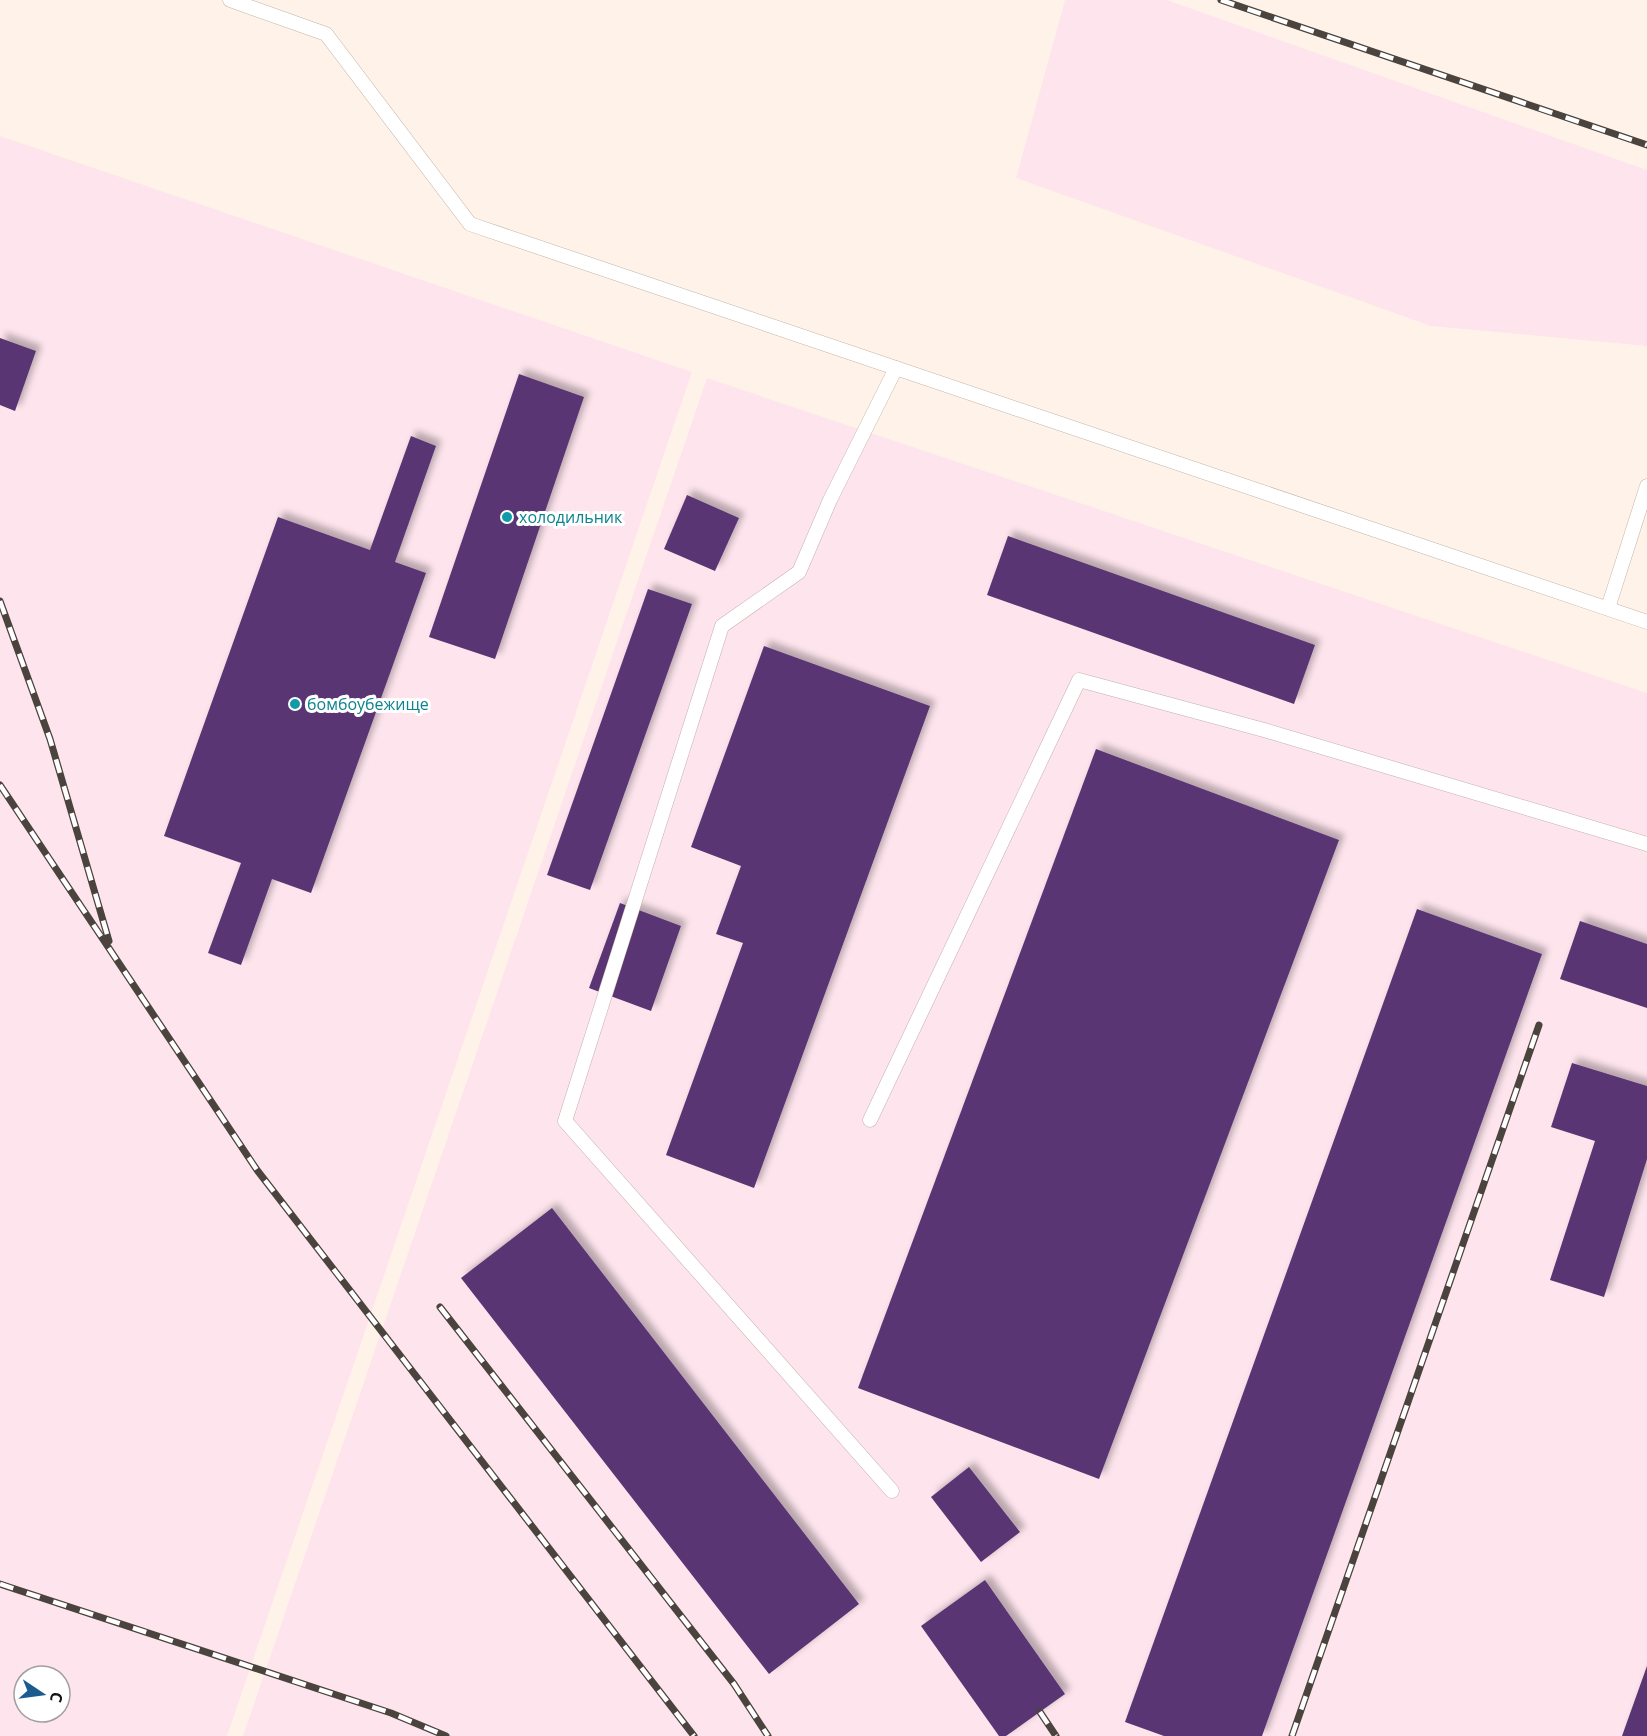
<svg xmlns="http://www.w3.org/2000/svg" width="1647" height="1736" font-family="'Open Sans',sans-serif">
<style>
.industrial{fill:#fee4ec;fill-rule:evenodd}
.building{fill:#5a3473;filter:url(#shadow)}
.lines{fill:none;stroke-linecap:round;stroke-linejoin:round}
.lane-casing{stroke:#c1b3a7;stroke-width:15}
.lane{stroke:#fff;stroke-width:14}
.rail-casing{stroke:#4a433e;stroke-width:7}
.rail{stroke:#fff;stroke-width:4.5;stroke-dasharray:14;stroke-linecap:butt}
.culture-dot{fill:#0f9aa8;stroke:#fff;stroke-width:2}
.labels{text-anchor:middle;dominant-baseline:central;stroke-width:6;stroke-linejoin:round;paint-order:stroke}
.culture-label{font-size:16px;fill:#0d838f;stroke:#fff;text-anchor:start}
</style>
<defs>
<filter id="shadow"><feDropShadow dx="5.5" dy="-5.5" stdDeviation="3" flood-color="#0004"/></filter>
</defs>
<rect width="100%" height="100%" fill="#fff3e9"/>
<g class="industrial">
<polygon points="1065,0 1167,0 1647,170 1647,346 1431,326 1016,178"/>
<path d="M 0,136 L 692,372 L 227,1736 L 0,1736 ZM 24,1676 L 60,1676 L 60,1712 L 24,1712 Z"/>
<polygon points="707,378 1647,693 1647,1736 243,1736"/>
</g>
<g class="building">
<polygon points="0,338 36,351 15,411 0,405"/>
<polygon points="519,374 584,397 495,659 429,637"/>
<polygon points="411,436 436,446 395,562 426,573 311,893 272,879 241,965 208,953 241,863 164,836 278,517 370,550"/>
<polygon points="687,495 739,518 715,571 664,549"/>
<polygon points="1008,536 1315,645 1294,704 987,595"/>
<polygon points="648,589 692,604 590,890 547,875"/>
<polygon points="764,646 930,706 754,1188 666,1155 743,943 716,934 741,866 691,847"/>
<polygon points="1096,749 1339,840 1099,1479 858,1388"/>
<polygon points="620,903 681,926 651,1011 589,988"/>
<polygon points="1417,909 1542,954 1262,1736 1164,1736 1125,1722"/>
<polygon points="1580,921 1647,944 1647,1008 1560,979"/>
<polygon points="1572,1063 1647,1086 1647,1159 1604,1297 1550,1280 1595,1141 1551,1127"/>
<polygon points="552,1208 859,1604 769,1674 461,1278"/>
<polygon points="969,1467 1020,1532 981,1562 931,1497"/>
<polygon points="985,1580 1065,1694 1006,1736 999,1736 921,1626"/>
<polygon points="1647,1666 1647,1736 1622,1736"/>
</g>
<g class="lines">
<defs>
<g id="lane">
<polyline points="230,0 326,34 470,224 1647,622"/>
<polyline points="1608,608 1647,486"/>
<polyline points="870,1120 1079,680 1264,730 1647,844"/>
<polyline points="892,1491 565,1121 722,626 799,572 830,500 896,368"/>
</g>
</defs>
<use href="#lane" class="lane-casing"/>
<use href="#lane" class="lane"/>
<defs>
<g id="rail">
<polyline points="1221,0 1647,145"/>
<polyline points="0,601 50,739 109,941"/>
<polyline points="0,785 257,1170 694,1736"/>
<polyline points="440,1307 734,1684 768,1736"/>
<polyline points="0,1584 391,1713 446,1736"/>
<polyline points="1040,1712 1056,1736"/>
<polyline points="1292,1736 1539,1025"/>
</g>
</defs>
<use href="#rail" class="rail-casing"/>
<use href="#rail" class="rail"/>
</g>
<g class="culture-dot">
<circle cx="507" cy="517" r="6"/>
<circle cx="295" cy="704" r="6"/>
</g>
<g class="labels">
<g class="culture-label">
<text x="519" y="517">холодильник</text>
<text x="307" y="704">бомбоубежище</text>
</g>
</g>
<g transform="translate(42 1694) rotate(103)"><circle r="28" fill="#ffffff" stroke="#a2a09f" stroke-width="1.5"/>
<path d="M0-4.5L10 22L0 15L-10 22Z" fill="#1b5b90"/>
<text y="-9" font-size="16" font-weight="bold" text-anchor="middle" fill="#17120e">С</text>
</g>
</svg>
